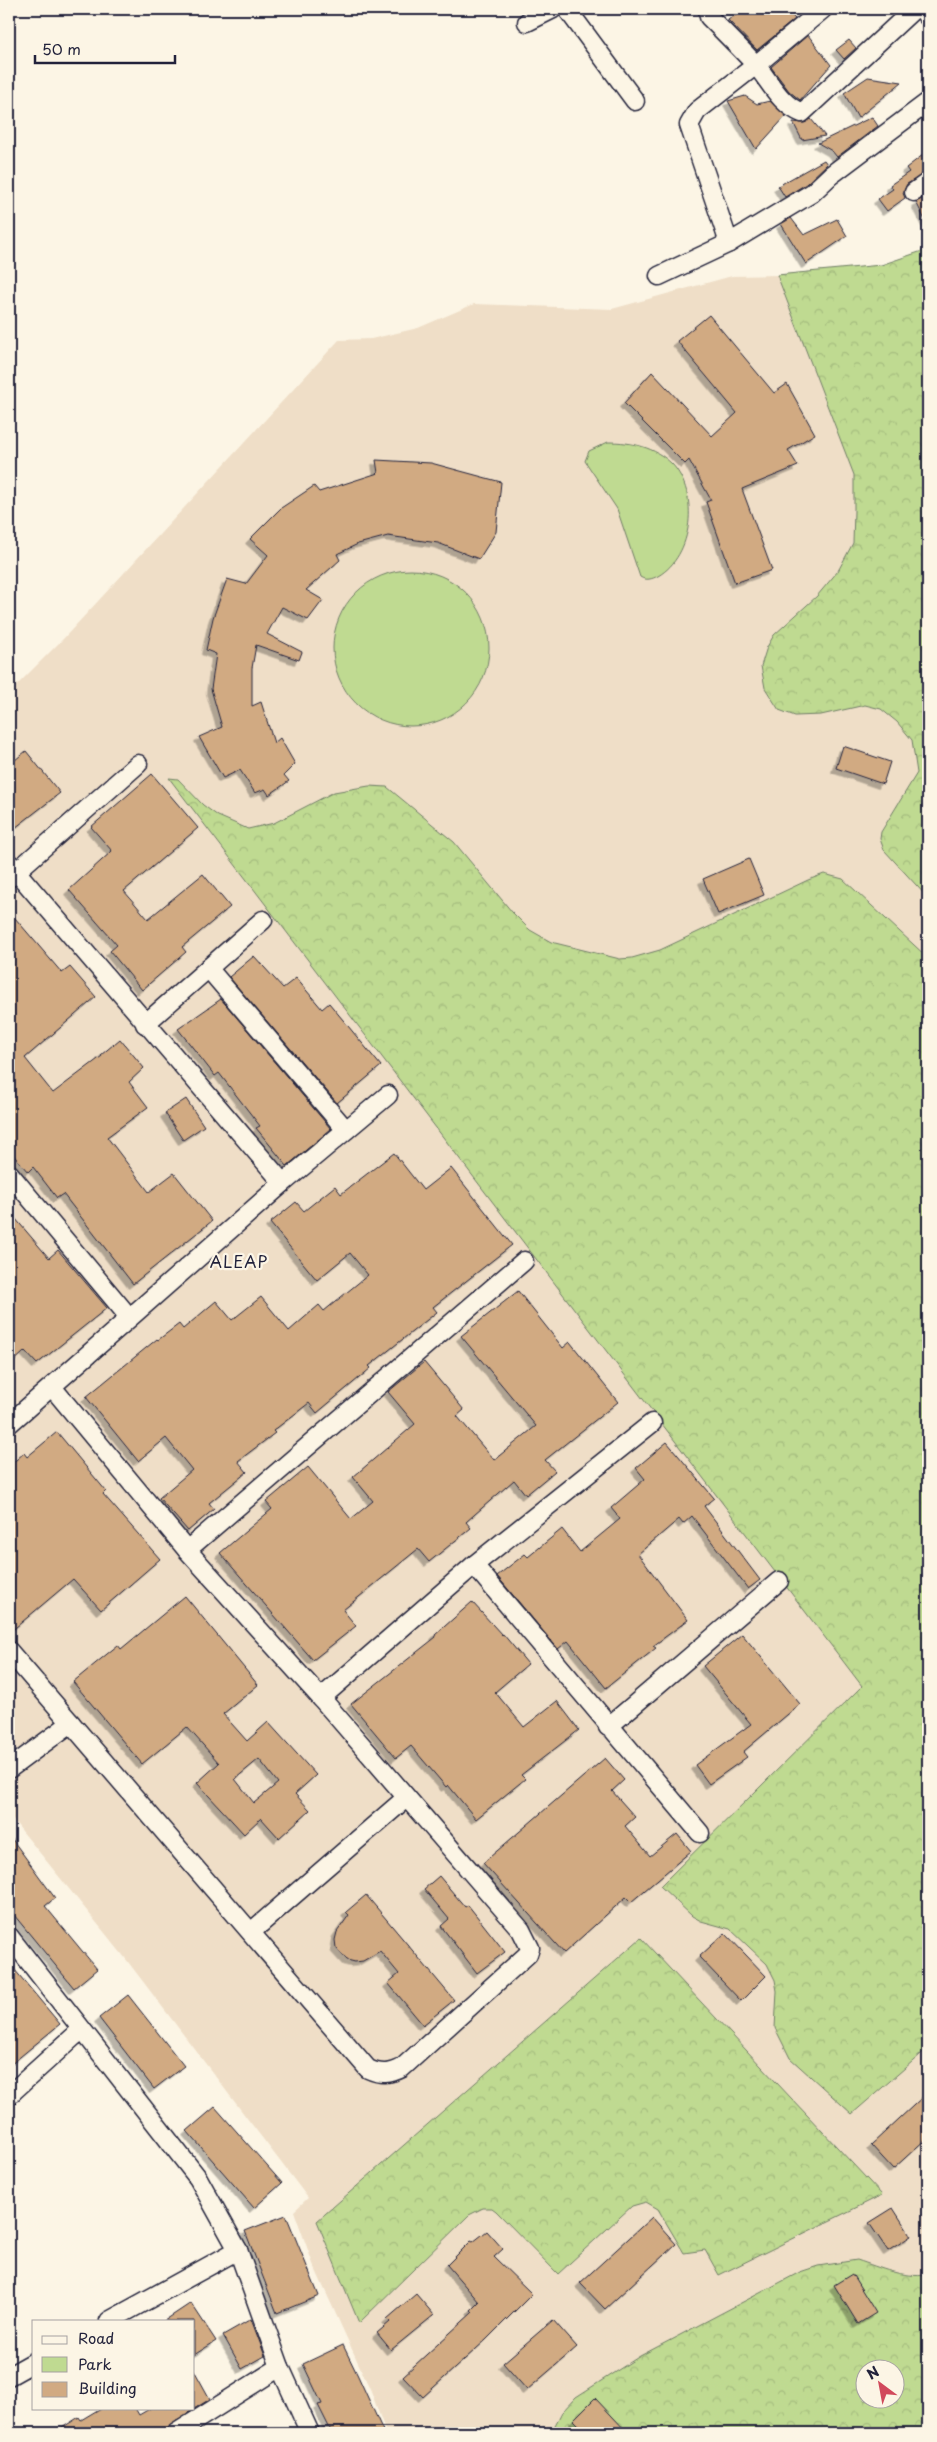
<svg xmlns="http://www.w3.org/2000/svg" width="937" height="2442" font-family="'Playpen Sans',sans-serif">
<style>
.built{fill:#efdec7;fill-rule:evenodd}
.green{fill:#bfda91;stroke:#707e66}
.forest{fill:url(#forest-crowns);stroke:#707e66;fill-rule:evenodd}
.building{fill:#d1aa82;stroke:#22223b;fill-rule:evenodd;filter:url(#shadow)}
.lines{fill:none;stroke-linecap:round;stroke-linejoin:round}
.street-casing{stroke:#22223b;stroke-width:21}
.street{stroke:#fcf5e5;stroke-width:18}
.labels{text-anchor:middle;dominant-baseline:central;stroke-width:4.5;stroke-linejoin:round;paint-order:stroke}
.neighbourhood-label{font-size:16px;letter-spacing:1px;fill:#22223b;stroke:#fcf5e5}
</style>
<defs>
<pattern id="forest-crowns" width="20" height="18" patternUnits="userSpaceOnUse" patternTransform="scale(1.25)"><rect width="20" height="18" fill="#bfda91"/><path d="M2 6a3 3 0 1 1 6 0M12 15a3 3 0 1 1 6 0" fill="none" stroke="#a4bb7e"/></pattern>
<filter id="shadow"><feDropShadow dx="-4.5" dy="4.5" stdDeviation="0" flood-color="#0004"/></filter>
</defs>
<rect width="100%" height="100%" fill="#fcf5e5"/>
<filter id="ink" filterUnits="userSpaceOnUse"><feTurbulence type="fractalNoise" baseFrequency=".02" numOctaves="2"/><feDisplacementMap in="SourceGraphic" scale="10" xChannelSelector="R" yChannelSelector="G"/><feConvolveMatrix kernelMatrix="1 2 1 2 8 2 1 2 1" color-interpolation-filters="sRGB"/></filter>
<g filter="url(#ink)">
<path class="built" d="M 928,251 L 928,2433 L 386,2433 L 371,2391 L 313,2264 L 294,2211 L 308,2198 L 122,1954 L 9,1815 L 9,693 L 64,638 L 339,340 L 371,339 L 418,328 L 474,304 L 612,309 L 732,276 L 777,275 L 881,265 ZM 864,2370 L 894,2370 L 894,2400 L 864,2400 Z"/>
<g class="green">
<path d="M 608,442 C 632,442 655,447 672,464 C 700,494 693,556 658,576 C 652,579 646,581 640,577 L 617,509 L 585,461 L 589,451 Z"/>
<circle cx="411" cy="648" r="78"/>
</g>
<g class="forest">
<polygon points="928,249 928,898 884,850 880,839 881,832 917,773 912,740 897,722 881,709 865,705 821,715 795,716 779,710 765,688 761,666 767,647 774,635 817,596 838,571 853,543 854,511 854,475 777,275 881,265"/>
<polygon points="169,778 178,779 203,805 218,816 248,829 274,823 334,792 369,786 387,787 454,842 512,912 530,930 551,942 620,959 632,958 660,950 808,880 824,874 843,879 928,958 928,2048 852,2114 790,2058 775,2028 777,1991 775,1980 767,1964 730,1929 701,1921 692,1916 660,1886 862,1686"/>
<polygon points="641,1938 882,2195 719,2275 705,2250 684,2253 658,2209 646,2202 632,2206 558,2274 496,2211 492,2208 483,2208 469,2215 359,2323 317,2221"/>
<path d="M 857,2260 C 881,2268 902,2278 928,2275 L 928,2433 L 538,2433 L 553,2429 L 562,2412 L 576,2397 L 640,2356 L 800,2272 L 818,2266 ZM 864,2370 L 894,2370 L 894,2400 L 864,2400 Z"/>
</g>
<g class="building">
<polygon points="743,9 786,9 795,19 757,50 728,20"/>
<polygon points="808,35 831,65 800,100 789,91 771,67"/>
<polygon points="849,40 856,48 844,59 836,50"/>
<polygon points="868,77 902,82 858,118 844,93"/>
<polygon points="745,96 757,104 770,101 786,116 756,149 728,101"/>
<polygon points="872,117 878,126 837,157 832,151 818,143"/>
<polygon points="811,119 825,136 802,140 793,122 804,123"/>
<polygon points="928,151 928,172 907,184 903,193 905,198 887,211 878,199 893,189 890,185 909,172 906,168"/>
<polygon points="824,160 827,164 806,184 785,197 778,186"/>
<polygon points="928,195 928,226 916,202"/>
<polygon points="791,218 804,235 837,219 847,236 806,264 781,224"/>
<polygon points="709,315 774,393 787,384 815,434 788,450 798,466 742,489 772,570 735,583 706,502 711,500 689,460 685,464 624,403 652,372 712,436 737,413 677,341"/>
<polygon points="376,460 431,463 501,482 496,532 479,559 438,543 388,536 358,544 337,554 340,560 306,590 323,600 308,620 282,607 267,634 302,652 299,660 256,645 252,668 252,706 261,702 274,743 280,738 295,764 284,775 289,781 269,795 265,789 255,793 240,770 223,778 199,737 222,727 211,689 216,654 206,650 213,618 227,579 246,584 268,555 250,539 281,508 314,486 319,492 378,473"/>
<polygon points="843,746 890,762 883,784 836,768"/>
<polygon points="26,751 60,793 15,828 9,820 9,765"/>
<polygon points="152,774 198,828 124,891 148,919 203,874 230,907 182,947 186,952 142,990 110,951 117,945 69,890 112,851 91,827"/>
<polygon points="749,859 764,895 718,914 703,879"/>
<polygon points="9,911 62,973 70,967 96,997 25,1058 53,1093 102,1056 101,1055 120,1039 144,1068 129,1082 148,1107 107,1137 149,1192 174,1173 212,1221 133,1284 63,1194 57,1198 33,1167 28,1172 9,1150"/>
<polygon points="254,956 283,988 296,978 322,1009 329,1003 381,1066 337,1103 229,977"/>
<polygon points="221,999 331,1129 287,1166 256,1128 260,1126 219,1073 215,1076 178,1029"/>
<polygon points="186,1099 204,1126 183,1140 165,1113"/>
<polygon points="394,1153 423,1190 451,1168 512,1245 433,1307 437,1312 369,1366 371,1368 317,1413 309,1403 273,1431 275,1433 238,1461 247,1472 209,1503 214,1509 188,1531 159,1498 192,1470 166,1438 138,1461 86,1397 157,1339 158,1340 179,1324 183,1329 216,1301 232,1320 261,1297 289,1331 319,1305 324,1311 368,1275 350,1253 317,1280 270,1223 296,1202 304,1211 335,1186 341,1194"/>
<polygon points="9,1211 49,1258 58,1250 107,1308 37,1364 25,1351 9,1366"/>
<polygon points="518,1291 563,1348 570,1342 618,1402 545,1460 555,1471 526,1495 514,1480 466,1522 471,1528 429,1562 418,1549 343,1610 356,1626 313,1660 220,1553 272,1509 266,1502 308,1467 351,1519 373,1501 353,1477 415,1424 388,1392 424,1362 464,1410 457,1416 494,1460 536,1426 461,1336"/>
<polygon points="57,1432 106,1491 103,1494 160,1559 101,1610 73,1579 9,1633 9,1466 24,1453 27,1457"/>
<polygon points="667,1442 714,1498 704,1506 760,1580 748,1589 692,1516 683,1524 679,1519 638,1554 688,1620 653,1646 656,1648 606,1688 568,1641 558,1649 497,1576 525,1554 528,1557 562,1529 580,1552 620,1519 611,1508 645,1479 636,1468"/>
<path d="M 185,1596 L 258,1685 L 223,1714 L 247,1741 L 268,1722 L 316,1775 L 295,1794 L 310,1810 L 279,1838 L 261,1818 L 244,1834 L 197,1783 L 219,1763 L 187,1727 L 142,1764 L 73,1682 L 118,1645 L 121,1649 ZM 259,1759 L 278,1783 L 254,1803 L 235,1779 Z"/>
<polygon points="472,1602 502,1635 503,1634 528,1664 495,1692 524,1727 557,1701 579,1730 521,1775 525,1779 476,1819 448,1785 446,1787 411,1746 396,1758 351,1704 436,1637 435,1635"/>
<polygon points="742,1634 800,1704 743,1752 747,1757 709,1784 695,1765 751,1724 703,1666"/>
<polygon points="605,1758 624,1780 612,1791 635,1817 625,1826 650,1856 677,1834 691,1851 631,1902 626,1897 564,1953 483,1863"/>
<polygon points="9,1835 55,1898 45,1906 97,1969 74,1988 9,1909"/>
<polygon points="439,1876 465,1907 468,1905 505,1952 477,1973 441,1926 449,1919 424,1889"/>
<polygon points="366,1895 454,2000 423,2025 388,1983 399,1974 380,1951 363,1961 355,1962 347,1960 336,1948 335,1940 337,1932 349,1915 346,1912"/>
<polygon points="725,1933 766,1976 741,2001 699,1957"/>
<polygon points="9,1963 60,2024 9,2066"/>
<polygon points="128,1995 184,2066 154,2089 99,2018"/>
<polygon points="928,2092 928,2137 893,2169 871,2145"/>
<polygon points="215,2107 282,2183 254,2208 187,2131"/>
<polygon points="893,2208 911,2236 888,2251 869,2223"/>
<polygon points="286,2215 319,2296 277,2313 245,2231"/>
<polygon points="652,2217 676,2244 605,2309 580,2283"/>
<polygon points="487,2231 503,2249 494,2257 532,2294 486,2340 423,2397 403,2376 473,2312 471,2310 479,2302 447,2265 471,2241 473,2242"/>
<polygon points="852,2274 876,2313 858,2324 834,2285"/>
<polygon points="416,2294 434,2315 391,2350 377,2333 390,2322 387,2319"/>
<polygon points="191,2303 216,2341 194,2355 194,2321 164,2321"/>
<polygon points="251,2319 265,2356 242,2369 223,2335"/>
<polygon points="553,2320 577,2347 527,2390 503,2363"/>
<polygon points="343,2345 358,2376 384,2433 332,2433 318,2405 322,2404 303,2364"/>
<polygon points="194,2370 210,2399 170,2424 165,2433 54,2433 79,2417 81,2420 101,2408 135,2408 139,2415 151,2408 194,2408"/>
<polygon points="595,2398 628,2433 586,2433 573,2420"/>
</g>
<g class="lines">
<defs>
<g id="street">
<polyline points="567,9 635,101"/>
<path d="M 708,9 L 709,17 C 724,32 740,48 755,64 C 770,81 779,104 802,113 L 914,9"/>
<polyline points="823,9 756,65 697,111 689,125 729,243 812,193 831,175 928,102"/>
<polyline points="922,9 928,17"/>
<polyline points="527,22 553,9"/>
<polyline points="914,192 928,182"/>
<polyline points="659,276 729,243"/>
<polyline points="9,863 283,1183"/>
<polyline points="9,878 138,764"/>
<polyline points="208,968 346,1130"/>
<polyline points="145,1024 263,920"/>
<polyline points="9,1173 129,1317"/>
<polyline points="9,1424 283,1183 388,1095"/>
<polyline points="187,1550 524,1261"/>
<polyline points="474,1565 700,1833"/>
<path d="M 9,1651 L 368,2069 C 381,2075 390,2074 402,2068 L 528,1954 L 530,1948 L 521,1930 L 321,1698 L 187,1550 L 52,1387"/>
<polyline points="321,1698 474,1565 652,1423"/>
<polyline points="608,1727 779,1581"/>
<polyline points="9,1769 71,1723"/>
<polyline points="251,1932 406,1798"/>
<polyline points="9,1936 198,2178 238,2250 280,2367 310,2433"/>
<polyline points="9,2095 81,2030"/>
<polyline points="109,2321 238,2250"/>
<polyline points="9,2376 34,2362"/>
<polyline points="176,2433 280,2367"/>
</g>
</defs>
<use href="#street" class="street-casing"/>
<use href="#street" class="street"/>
</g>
</g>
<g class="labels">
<g class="neighbourhood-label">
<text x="239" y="1261">ALEAP</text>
</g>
</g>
<rect width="937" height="2442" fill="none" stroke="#fcf5e5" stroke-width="30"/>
<rect x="15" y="15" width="907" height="2412" fill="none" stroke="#22223b" stroke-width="2" filter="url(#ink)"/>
<rect x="32" y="2320" width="162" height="90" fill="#fcf5e5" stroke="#a5a1a1"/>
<rect x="42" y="2336" width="25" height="8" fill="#fcf5e5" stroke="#a5a1a1"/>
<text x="78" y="2344" font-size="15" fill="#22223b">Road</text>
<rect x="42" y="2357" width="25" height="15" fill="#bfda91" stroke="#a5a1a1"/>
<text x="78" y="2370" font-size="15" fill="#22223b">Park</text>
<rect x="42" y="2382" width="25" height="15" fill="#d1aa82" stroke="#a5a1a1"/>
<text x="78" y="2394" font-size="15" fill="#22223b">Building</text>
<g transform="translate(880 2384) rotate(328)"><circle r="24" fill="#fcf5e5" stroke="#a5a1a1"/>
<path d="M0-4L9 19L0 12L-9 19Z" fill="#d1495b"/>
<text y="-8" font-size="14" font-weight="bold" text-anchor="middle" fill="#22223b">N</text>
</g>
<path d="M35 55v8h140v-8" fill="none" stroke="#22223b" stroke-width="2.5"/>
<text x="42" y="55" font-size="15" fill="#22223b" stroke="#fcf5e5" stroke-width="4" paint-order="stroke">50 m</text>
</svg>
